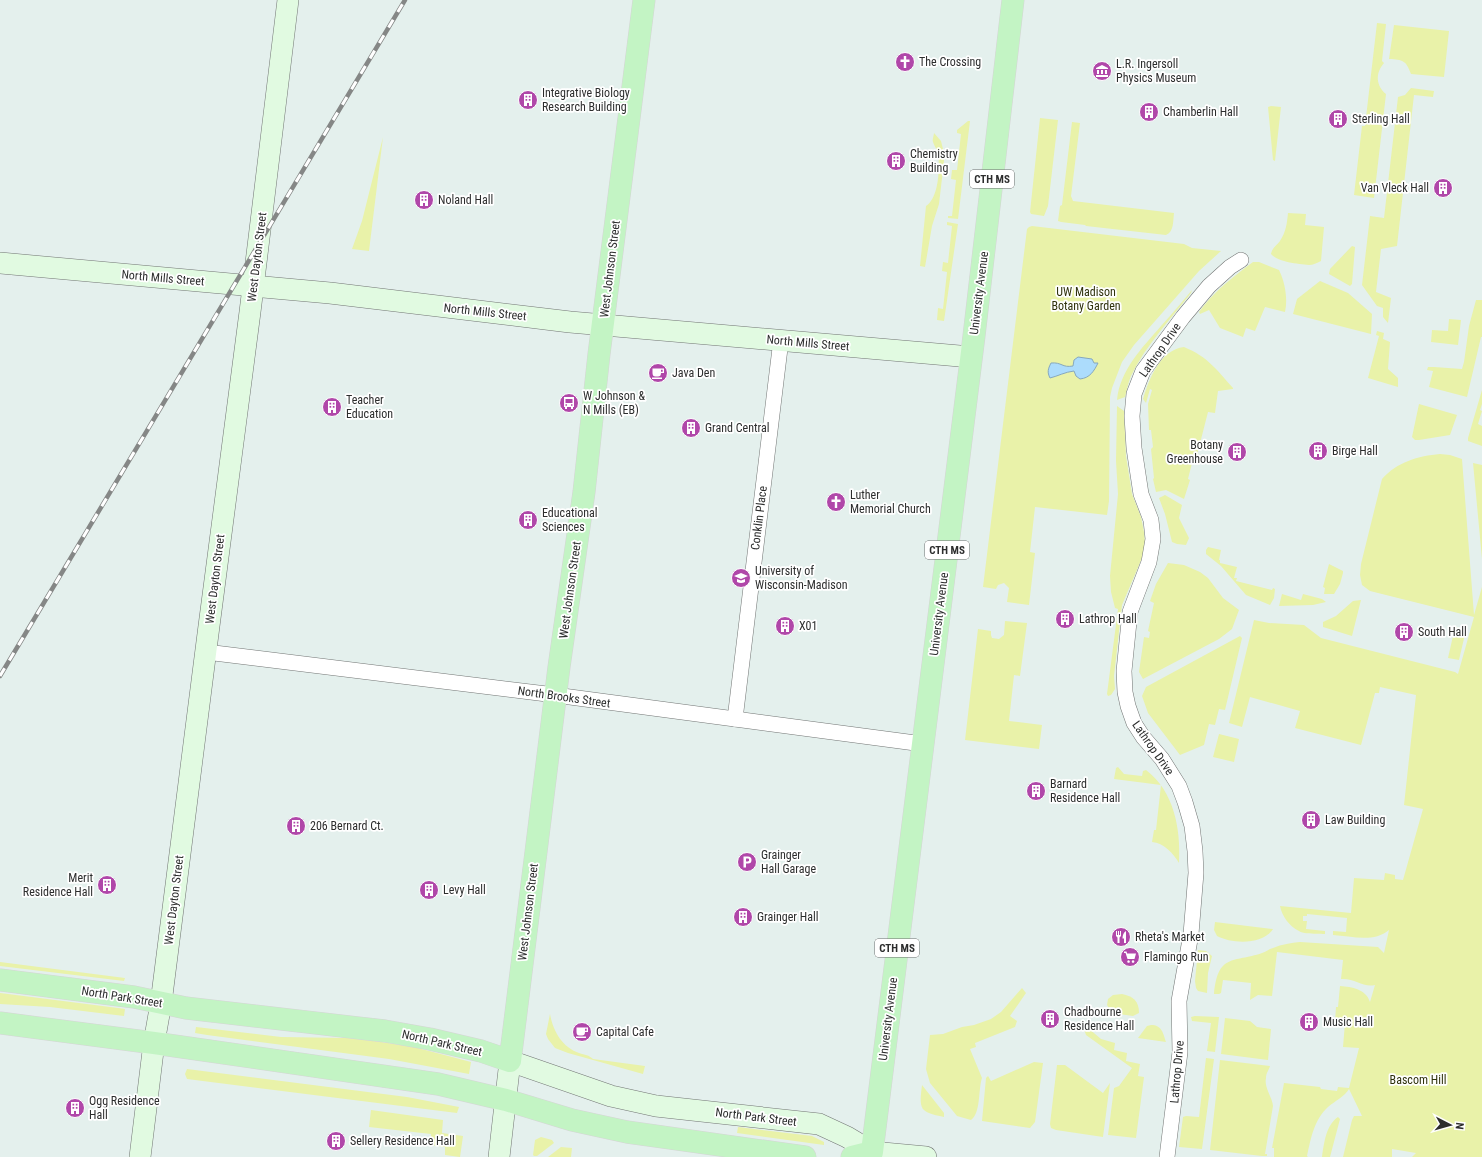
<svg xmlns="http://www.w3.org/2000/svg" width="1482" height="1157" font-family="'Roboto Condensed',sans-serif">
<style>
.built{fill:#e4f0ed}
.green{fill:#e9f2a9}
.water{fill:#acdcfc;stroke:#86a8be}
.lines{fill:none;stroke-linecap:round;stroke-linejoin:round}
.street-casing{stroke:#727574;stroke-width:16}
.secondary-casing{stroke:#727574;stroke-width:22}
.primary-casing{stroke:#d5d5d5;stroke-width:23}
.street{stroke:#fff;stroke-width:15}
.secondary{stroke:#e1fae1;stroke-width:21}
.primary{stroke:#c3f4c4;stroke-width:22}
.rail-casing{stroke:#858786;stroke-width:4.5}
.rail{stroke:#fff;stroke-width:3;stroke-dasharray:9;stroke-linecap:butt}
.labels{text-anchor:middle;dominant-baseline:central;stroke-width:3.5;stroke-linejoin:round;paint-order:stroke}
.shield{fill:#fff;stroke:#6b6c6c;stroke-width:1}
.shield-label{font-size:11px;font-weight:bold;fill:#2c2d2d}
.poi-label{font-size:12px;fill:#2c2d2d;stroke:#fff;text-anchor:start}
.street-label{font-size:12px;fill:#2c2d2d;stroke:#fff}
.park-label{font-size:12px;fill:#2f320c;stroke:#fff}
</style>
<rect width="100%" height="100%" fill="#f6faf9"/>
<rect class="built" x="0" y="0" width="1482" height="1157"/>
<g class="green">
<path d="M 1377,23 L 1386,24 L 1382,61 L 1384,63 C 1375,73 1376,86 1386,94 L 1374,198 L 1354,195 L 1362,126 L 1365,126 Z"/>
<path d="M 1394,25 L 1449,31 L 1444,77 L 1411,74 C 1406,60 1403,60 1389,59 Z"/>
<polygon points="1411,88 1434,91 1433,97 1414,95 1397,246 1381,249 1376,292 1391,298 1388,323 1383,317 1383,308 1377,306 1362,285 1370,216 1384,218 1398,97 1405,95"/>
<polygon points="1271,106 1281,107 1275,161 1273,160 1268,107"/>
<polygon points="1040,118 1058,120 1048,206 1044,216 1031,214 1030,212"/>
<polygon points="968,121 970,121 958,219 948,218 948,216 952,216 956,180 951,179 952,170 957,170 961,134 957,133 957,130"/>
<path d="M 1072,122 L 1080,123 L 1071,196 L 1073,201 L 1174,213 C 1173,221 1174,232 1166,235 L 1086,226 L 1085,225 L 1061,222 L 1058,221 L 1060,206 L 1062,205 Z"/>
<path d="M 934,133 L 941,141 L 944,153 L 944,161 L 939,204 L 932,226 L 925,267 L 920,266 L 926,206 C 939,198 940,167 938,153 C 937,149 934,146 933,142 C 932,140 934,135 934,133 Z"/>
<polygon points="383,137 369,251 352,249 362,221"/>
<path d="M 1288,213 L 1306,214 L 1305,225 L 1324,227 L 1321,261 C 1317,263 1313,265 1309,265 C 1298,264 1278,262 1271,254 C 1272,248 1277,245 1280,241 C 1286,232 1287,223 1288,213 Z"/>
<polygon points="947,222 958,224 944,321 937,320 938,308 943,309 947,272 942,271 943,262 948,263 952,226 947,225"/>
<polygon points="1032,226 1184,244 1192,248 1221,251 1199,271 1134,345 1122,362 1112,388 1110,397 1109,501 1107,515 1035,507 1030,552 1035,553 1029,605 1007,602 1009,588 1004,583 998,585 996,589 983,587 1027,229 1029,227"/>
<polygon points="1352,246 1355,247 1352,284 1350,286 1329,274 1330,269"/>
<path d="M 1253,262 L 1259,262 L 1279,270 C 1285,282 1288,299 1285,312 L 1265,307 L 1255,331 L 1246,328 L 1243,337 L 1220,328 L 1209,310 L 1200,314 L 1199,312 C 1214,291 1233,277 1253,262 Z"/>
<polygon points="1320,281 1348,293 1372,314 1371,334 1293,314 1297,299"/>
<path d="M 1192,290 L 1191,293 C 1171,319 1145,346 1131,376 C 1128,383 1127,390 1125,397 L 1117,400 C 1120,370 1142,348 1161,326 C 1172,314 1182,302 1192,290 Z"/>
<polygon points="1476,300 1482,300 1482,337 1481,337 1467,397 1429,387 1433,371 1427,370 1428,367 1434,367 1462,369 1464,362 1469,326"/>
<polygon points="1449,319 1461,320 1458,345 1431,342 1432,330 1448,331"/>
<polygon points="1377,331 1384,333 1383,339 1390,342 1388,369 1398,378 1398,387 1368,378 1379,336 1376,335"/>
<path d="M 1184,347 C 1208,357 1216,369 1233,388 L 1233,389 L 1218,391 L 1215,413 L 1208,412 L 1195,463 L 1192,463 L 1188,479 L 1190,480 L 1184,499 L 1166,490 L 1156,492 L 1153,479 L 1154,478 L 1151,449 L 1153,447 L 1151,430 L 1149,430 L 1148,404 L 1152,390 L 1150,389 L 1146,403 L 1143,399 C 1149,379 1160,350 1184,347 Z"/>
<polygon points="1482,390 1482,404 1480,410 1482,411 1478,424 1482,426 1482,446 1468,441 1468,438"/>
<polygon points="1419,404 1457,415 1450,435 1419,440 1415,440 1412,437"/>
<polygon points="1117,406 1124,411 1126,456 1132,494 1141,517 1144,532 1145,543 1142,558 1122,605 1114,676 1115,689 1111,695 1108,696 1107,694 1118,609 1115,608 1111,592 1110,576 1118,494 1116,461"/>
<path d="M 1440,454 L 1450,455 L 1462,459 L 1474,615 L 1482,587 L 1482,1157 L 1412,1157 L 1416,1153 L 1392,1149 L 1392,1157 L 1343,1157 L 1352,1120 L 1354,1116 L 1362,1116 L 1349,1089 C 1345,1096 1335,1101 1328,1107 C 1314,1120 1311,1138 1307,1156 L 1308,1157 L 1274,1157 L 1274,1148 L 1272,1148 L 1284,1083 L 1320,1087 L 1321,1089 L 1337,1091 L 1338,1087 L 1349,1088 L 1359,1048 L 1343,1047 L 1345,1023 L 1335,1022 L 1336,1007 L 1338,1007 L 1340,986 C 1352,987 1366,989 1370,1002 L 1375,985 C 1363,988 1355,978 1341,979 L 1343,960 L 1277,952 L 1272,996 L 1258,995 L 1250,1000 L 1251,983 L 1223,980 L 1221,993 L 1219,994 L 1214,994 C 1218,953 1233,963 1262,953 C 1266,952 1269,949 1273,948 C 1282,944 1291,943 1300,942 L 1378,947 L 1384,953 L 1389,930 C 1374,943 1351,936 1333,935 L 1333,931 L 1346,932 L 1347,918 L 1307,914 L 1307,916 L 1303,916 L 1303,921 L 1307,921 L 1306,929 L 1325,931 L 1325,934 C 1318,933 1305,935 1299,931 C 1289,926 1282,916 1280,906 L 1351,913 L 1354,878 L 1384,880 L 1385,873 L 1395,875 L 1395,879 L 1403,880 L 1423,809 L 1404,805 L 1416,695 L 1380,687 L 1379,693 L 1375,693 L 1361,745 L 1295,728 L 1300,711 L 1250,697 L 1242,727 L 1229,723 L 1254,620 L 1269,623 L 1304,625 L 1321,638 L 1455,672 L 1458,674 L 1474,617 L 1370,591 L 1362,585 L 1360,575 L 1361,564 L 1382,479 C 1397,462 1418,456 1440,454 Z"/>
<polygon points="1473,463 1482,465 1482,559"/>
<polygon points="1165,495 1182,505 1179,518 1189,538 1186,545 1177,544 1172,542 1165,514 1159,498"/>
<polygon points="1208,547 1221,550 1219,560 1220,560 1220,563 1237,567 1234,578 1237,578 1236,581 1272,590 1273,588 1275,589 1274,598 1270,605 1246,595 1221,566 1206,554 1206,550"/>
<polygon points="1168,563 1184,565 1200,572 1208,578 1223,598 1239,610 1232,629 1219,639 1143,679 1139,672 1144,637 1149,638 1150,632 1148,631 1154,603 1150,601 1156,584"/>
<polygon points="1329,564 1343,571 1343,573 1340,584 1334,594 1324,594 1325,588 1323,587"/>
<polygon points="1282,594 1301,600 1303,594 1322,599 1326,602 1313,605 1279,606"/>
<polygon points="1361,600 1352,636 1323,627 1323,622 1336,616 1353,601"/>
<polygon points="1005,621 1027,623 1020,676 1014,675 1009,721 1042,725 1039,749 965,740 978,629 991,631 991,635 992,638 999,639 1004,635"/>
<polygon points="1455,627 1466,630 1459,660 1448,658"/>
<polygon points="1240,636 1242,638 1225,710 1219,709 1215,725 1209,724 1204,745 1180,755 1148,713 1142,696 1146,687"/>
<polygon points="1219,734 1239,739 1234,762 1213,757"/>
<path d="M 1118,767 L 1124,774 L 1142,776 L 1143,771 L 1146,770 C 1174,791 1181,829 1179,863 C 1173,853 1164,843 1152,842 L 1154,830 L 1156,830 L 1161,785 L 1114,779 L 1116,768 Z"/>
<path d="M 1215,922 L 1273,929 C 1263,945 1232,944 1217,936 L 1214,930 Z"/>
<polygon points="1198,950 1206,951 1212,956 1208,973 1207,993 1198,991 1196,988 1195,981"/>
<polygon points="0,962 125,978 124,981 0,966"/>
<path d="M 1022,988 L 1026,993 L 1010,1016 L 1017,1021 L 1015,1027 L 975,1043 L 976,1047 L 970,1049 L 982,1078 C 978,1090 981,1113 971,1120 L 957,1116 L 930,1083 L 926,1069 L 930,1035 L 943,1034 L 962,1027 L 974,1025 L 991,1019 L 1001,1012 Z"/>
<polygon points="0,993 118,1008 125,1009 124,1016 50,1007 0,1004"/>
<path d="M 1122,994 C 1133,996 1139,1001 1139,1013 L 1133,1016 L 1112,1013 L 1107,1005 L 1108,999 L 1113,995 Z"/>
<path d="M 550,1014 C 553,1031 562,1047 579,1053 C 585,1055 589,1055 593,1059 L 645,1066 L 643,1074 L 568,1053 L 555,1048 L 548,1039 L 546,1034 Z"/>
<polygon points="1195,1016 1219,1017 1215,1052 1207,1051 1211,1023 1192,1021 1191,1017"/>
<polygon points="1225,1018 1250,1021 1257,1027 1271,1029 1268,1060 1221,1054"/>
<path d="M 1151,1025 C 1162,1025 1163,1033 1166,1042 L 1138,1038 L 1147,1026 Z"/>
<polygon points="1083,1026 1088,1028 1101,1039 1115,1043 1114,1050 1127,1053 1126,1061 1140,1064 1138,1076 1144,1077 1136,1138 1108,1135 1114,1088 1119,1086 1132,1068 1086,1035"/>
<polygon points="196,1027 281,1037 348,1038 375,1041 414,1047 471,1062 469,1074 389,1059 207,1035 195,1033"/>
<polygon points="1206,1058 1214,1059 1202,1149 1179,1147 1183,1117 1186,1116 1199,1117"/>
<path d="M 1220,1060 L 1270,1066 C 1269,1070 1266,1073 1266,1078 C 1264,1088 1272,1096 1273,1106 L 1265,1154 L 1267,1154 L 1267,1156 L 1262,1156 L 1210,1150 Z"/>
<polygon points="1034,1062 1043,1063 1035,1122 1030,1128 982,1121 986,1078 988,1076 991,1081"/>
<polygon points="1057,1065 1065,1065 1103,1093 1110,1083 1103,1137 1056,1130 1051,1128 1050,1124"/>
<polygon points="187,1069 407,1097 459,1107 457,1113 187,1079 185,1074"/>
<path d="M 922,1085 L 944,1113 L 944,1117 C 919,1112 919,1109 922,1085 Z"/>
<polygon points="371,1110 443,1120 442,1133 463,1136 460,1157 445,1155 445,1147 430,1145 431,1134 369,1127"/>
<path d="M 1338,1117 L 1340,1119 L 1330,1157 L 1322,1157 C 1324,1143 1326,1125 1338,1117 Z"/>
<polygon points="738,1127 812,1136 824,1142 824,1145 737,1133"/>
<polygon points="541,1137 552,1140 554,1143 537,1156 534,1156 533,1155 535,1140"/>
<polygon points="561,1147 572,1148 571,1157 548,1157"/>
</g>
<path class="water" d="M 1078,357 L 1092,359 L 1094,363 L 1098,363 C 1094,371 1090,378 1080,379 L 1076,376 L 1074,371 C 1065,372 1058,376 1050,378 C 1047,372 1048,369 1051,363 C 1062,362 1062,368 1073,366 L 1074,360 Z"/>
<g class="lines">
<defs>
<g id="street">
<polyline points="206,652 555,695 923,744"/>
<polyline points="735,719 781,340"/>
<polyline points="1167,1157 1180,1052 1179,1001 1191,934 1196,873 1195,851 1192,826 1185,802 1179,786 1162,759 1143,737 1134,723 1128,706 1125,692 1124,671 1130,612 1149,562 1153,539 1151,520 1141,494 1134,448 1132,416 1134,394 1143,371 1183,317 1209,286 1230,267 1241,260"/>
</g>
<g id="secondary">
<polyline points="0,263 330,293 570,322 971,357"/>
<polyline points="140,1157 154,1043 161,1003 209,626 250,312 288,0"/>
<polyline points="499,1157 510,1061 611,1096 656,1106 819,1124 847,1137 872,1152 926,1157"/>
</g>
<g id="primary">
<polyline points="0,980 134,997 186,1008 385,1031 430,1039 481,1051 510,1061 559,667 584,492 599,354 644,0"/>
<polyline points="0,1023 154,1043 438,1084 506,1100 572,1120 627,1132 805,1157"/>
<polyline points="852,1157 872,1152 974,336 1013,0"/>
</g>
</defs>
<use href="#street" class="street-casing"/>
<use href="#secondary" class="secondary-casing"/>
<use href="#primary" class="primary-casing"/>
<use href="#street" class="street"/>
<use href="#secondary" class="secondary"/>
<use href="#primary" class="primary"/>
<defs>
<polyline id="rail" points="0,676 405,0"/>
</defs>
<use href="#rail" class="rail-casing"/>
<use href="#rail" class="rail"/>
</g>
<defs>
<symbol id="church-disc" viewBox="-11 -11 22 22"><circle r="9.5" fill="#b047a9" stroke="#fff"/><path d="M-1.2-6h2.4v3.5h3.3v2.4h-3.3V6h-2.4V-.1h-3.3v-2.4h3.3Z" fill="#fff"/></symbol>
<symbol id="museum-disc" viewBox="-11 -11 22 22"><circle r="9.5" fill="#b047a9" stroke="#fff"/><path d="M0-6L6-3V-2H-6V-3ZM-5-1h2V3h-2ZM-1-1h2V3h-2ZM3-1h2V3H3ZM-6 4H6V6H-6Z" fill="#fff"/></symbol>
<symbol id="building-disc" viewBox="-11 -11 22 22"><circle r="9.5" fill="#b047a9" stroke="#fff"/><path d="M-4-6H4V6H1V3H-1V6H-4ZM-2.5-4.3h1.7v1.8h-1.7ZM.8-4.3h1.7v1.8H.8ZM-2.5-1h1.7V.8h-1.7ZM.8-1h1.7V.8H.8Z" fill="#fff"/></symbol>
<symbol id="cafe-disc" viewBox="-11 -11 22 22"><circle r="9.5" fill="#b047a9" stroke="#fff"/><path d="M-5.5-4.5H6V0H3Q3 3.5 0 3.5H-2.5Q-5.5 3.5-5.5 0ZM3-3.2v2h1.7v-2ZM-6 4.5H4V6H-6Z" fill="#fff"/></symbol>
<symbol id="bus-disc" viewBox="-11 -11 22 22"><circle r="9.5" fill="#b047a9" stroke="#fff"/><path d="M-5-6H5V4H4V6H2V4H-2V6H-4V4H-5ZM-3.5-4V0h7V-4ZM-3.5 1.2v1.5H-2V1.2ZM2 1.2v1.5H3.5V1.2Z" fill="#fff"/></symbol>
<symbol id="university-disc" viewBox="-11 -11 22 22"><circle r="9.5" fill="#b047a9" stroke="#fff"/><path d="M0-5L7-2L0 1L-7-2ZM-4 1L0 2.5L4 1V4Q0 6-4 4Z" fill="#fff"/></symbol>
<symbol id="parking-disc" viewBox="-11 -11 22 22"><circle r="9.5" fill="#b047a9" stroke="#fff"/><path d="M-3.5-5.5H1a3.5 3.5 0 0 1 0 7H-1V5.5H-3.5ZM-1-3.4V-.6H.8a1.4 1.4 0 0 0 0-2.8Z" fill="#fff"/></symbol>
<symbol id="restaurant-disc" viewBox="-11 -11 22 22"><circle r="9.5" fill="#b047a9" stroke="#fff"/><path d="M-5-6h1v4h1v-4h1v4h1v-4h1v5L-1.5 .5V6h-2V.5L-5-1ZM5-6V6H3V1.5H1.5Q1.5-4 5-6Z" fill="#fff"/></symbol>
<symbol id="supermarket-disc" viewBox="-11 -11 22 22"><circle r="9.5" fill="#b047a9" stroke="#fff"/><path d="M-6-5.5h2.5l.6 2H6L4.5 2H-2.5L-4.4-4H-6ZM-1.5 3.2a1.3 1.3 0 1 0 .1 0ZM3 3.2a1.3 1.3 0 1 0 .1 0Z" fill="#fff"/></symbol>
</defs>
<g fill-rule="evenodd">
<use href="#church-disc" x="894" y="51" width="22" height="22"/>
<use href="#museum-disc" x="1091" y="60" width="22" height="22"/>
<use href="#building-disc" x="517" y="89" width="22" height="22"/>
<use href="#building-disc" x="1138" y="101" width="22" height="22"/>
<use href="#building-disc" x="1327" y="108" width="22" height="22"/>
<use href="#building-disc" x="885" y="150" width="22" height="22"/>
<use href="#building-disc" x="1432" y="177" width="22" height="22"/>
<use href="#building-disc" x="413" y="189" width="22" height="22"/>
<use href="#cafe-disc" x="647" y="362" width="22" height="22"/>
<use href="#bus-disc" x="558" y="392" width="22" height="22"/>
<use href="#building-disc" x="321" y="396" width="22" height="22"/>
<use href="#building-disc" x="680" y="417" width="22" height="22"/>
<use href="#building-disc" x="1307" y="440" width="22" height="22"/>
<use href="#building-disc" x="1226" y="441" width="22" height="22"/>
<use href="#church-disc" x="825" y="491" width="22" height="22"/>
<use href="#building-disc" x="517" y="509" width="22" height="22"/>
<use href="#university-disc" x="730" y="567" width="22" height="22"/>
<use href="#building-disc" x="1054" y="608" width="22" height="22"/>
<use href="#building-disc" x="774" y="615" width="22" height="22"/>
<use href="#building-disc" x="1393" y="621" width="22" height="22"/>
<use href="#building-disc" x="1025" y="780" width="22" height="22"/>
<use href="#building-disc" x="1300" y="809" width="22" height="22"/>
<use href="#building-disc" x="285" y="815" width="22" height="22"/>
<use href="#parking-disc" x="736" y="851" width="22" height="22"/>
<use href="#building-disc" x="96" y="874" width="22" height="22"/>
<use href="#building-disc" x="418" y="879" width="22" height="22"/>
<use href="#building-disc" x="732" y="906" width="22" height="22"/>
<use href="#restaurant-disc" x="1110" y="926" width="22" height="22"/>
<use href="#supermarket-disc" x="1119" y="946" width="22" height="22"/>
<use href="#building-disc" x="1039" y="1008" width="22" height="22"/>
<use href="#building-disc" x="1298" y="1011" width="22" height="22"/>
<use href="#cafe-disc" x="571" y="1021" width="22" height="22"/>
<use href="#building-disc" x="64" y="1097" width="22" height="22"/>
<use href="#building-disc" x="325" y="1130" width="22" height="22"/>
</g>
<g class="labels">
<g class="shield">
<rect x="970" y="170" width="44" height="18" rx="3"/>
<rect x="925" y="541" width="44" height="18" rx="3"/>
<rect x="875" y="939" width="44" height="18" rx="3"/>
</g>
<g class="shield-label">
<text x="992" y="179">CTH MS</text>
<text x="947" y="550">CTH MS</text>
<text x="897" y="948">CTH MS</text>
</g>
<g class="poi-label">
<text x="919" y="62">The Crossing</text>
<text x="1116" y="64">L.R. Ingersoll<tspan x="1116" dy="14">Physics Museum</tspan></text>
<text x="542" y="93">Integrative Biology<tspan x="542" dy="14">Research Building</tspan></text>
<text x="1163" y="112">Chamberlin Hall</text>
<text x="1352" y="119">Sterling Hall</text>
<text x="910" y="154">Chemistry<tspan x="910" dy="14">Building</tspan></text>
<text x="1429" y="188" text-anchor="end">Van Vleck Hall</text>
<text x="438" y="200">Noland Hall</text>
<text x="672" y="373">Java Den</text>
<text x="583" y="396">W Johnson &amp;<tspan x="583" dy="14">N Mills (EB)</tspan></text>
<text x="346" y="400">Teacher<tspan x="346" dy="14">Education</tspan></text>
<text x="705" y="428">Grand Central</text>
<text x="1223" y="445" text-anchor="end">Botany<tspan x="1223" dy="14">Greenhouse</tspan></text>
<text x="1332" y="451">Birge Hall</text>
<text x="850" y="495">Luther<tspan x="850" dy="14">Memorial Church</tspan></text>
<text x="542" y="513">Educational<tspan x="542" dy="14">Sciences</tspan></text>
<text x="755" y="571">University of<tspan x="755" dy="14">Wisconsin-Madison</tspan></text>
<text x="1079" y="619">Lathrop Hall</text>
<text x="799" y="626">X01</text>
<text x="1418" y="632">South Hall</text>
<text x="1050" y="784">Barnard<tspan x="1050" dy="14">Residence Hall</tspan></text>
<text x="1325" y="820">Law Building</text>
<text x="310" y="826">206 Bernard Ct.</text>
<text x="761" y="855">Grainger<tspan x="761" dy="14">Hall Garage</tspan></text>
<text x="93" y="878" text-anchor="end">Merit<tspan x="93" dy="14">Residence Hall</tspan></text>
<text x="443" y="890">Levy Hall</text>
<text x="757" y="917">Grainger Hall</text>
<text x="1135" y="937">Rheta's Market</text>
<text x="1144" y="957">Flamingo Run</text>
<text x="1064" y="1012">Chadbourne<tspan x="1064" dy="14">Residence Hall</tspan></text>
<text x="1323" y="1022">Music Hall</text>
<text x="596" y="1032">Capital Cafe</text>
<text x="89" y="1101">Ogg Residence<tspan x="89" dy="14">Hall</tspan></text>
<text x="350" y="1141">Sellery Residence Hall</text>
</g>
<g class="street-label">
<text transform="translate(257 257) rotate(-83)">West Dayton Street</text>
<text transform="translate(610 269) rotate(-83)">West Johnson Street</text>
<text transform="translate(163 278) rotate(5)">North Mills Street</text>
<text transform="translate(979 293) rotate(-83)">University Avenue</text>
<text transform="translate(485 312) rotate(6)">North Mills Street</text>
<text transform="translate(808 343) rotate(5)">North Mills Street</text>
<text transform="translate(1160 350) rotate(-55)">Lathrop Drive</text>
<text transform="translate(759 518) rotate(-83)">Conklin Place</text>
<text transform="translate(215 579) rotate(-83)">West Dayton Street</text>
<text transform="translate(570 590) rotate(-82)">West Johnson Street</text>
<text transform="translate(939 614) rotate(-83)">University Avenue</text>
<text transform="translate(564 697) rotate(8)">North Brooks Street</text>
<text transform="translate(1153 748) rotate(55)">Lathrop Drive</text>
<text transform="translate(174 900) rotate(-83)">West Dayton Street</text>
<text transform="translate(528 912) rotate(-83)">West Johnson Street</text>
<text transform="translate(122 997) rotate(9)">North Park Street</text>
<text transform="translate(888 1019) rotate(-83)">University Avenue</text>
<text transform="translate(442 1043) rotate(13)">North Park Street</text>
<text transform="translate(1177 1072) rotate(-85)">Lathrop Drive</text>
<text transform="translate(756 1117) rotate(7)">North Park Street</text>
</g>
<g class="park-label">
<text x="1086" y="292">UW Madison<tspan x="1086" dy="14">Botany Garden</tspan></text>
<text x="1418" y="1080">Bascom Hill</text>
</g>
</g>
<g transform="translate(1450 1125) rotate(96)" stroke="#ffffff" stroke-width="3" paint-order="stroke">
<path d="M0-3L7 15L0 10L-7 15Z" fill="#2c2d2d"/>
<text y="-6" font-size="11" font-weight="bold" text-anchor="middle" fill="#2c2d2d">N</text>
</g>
</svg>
